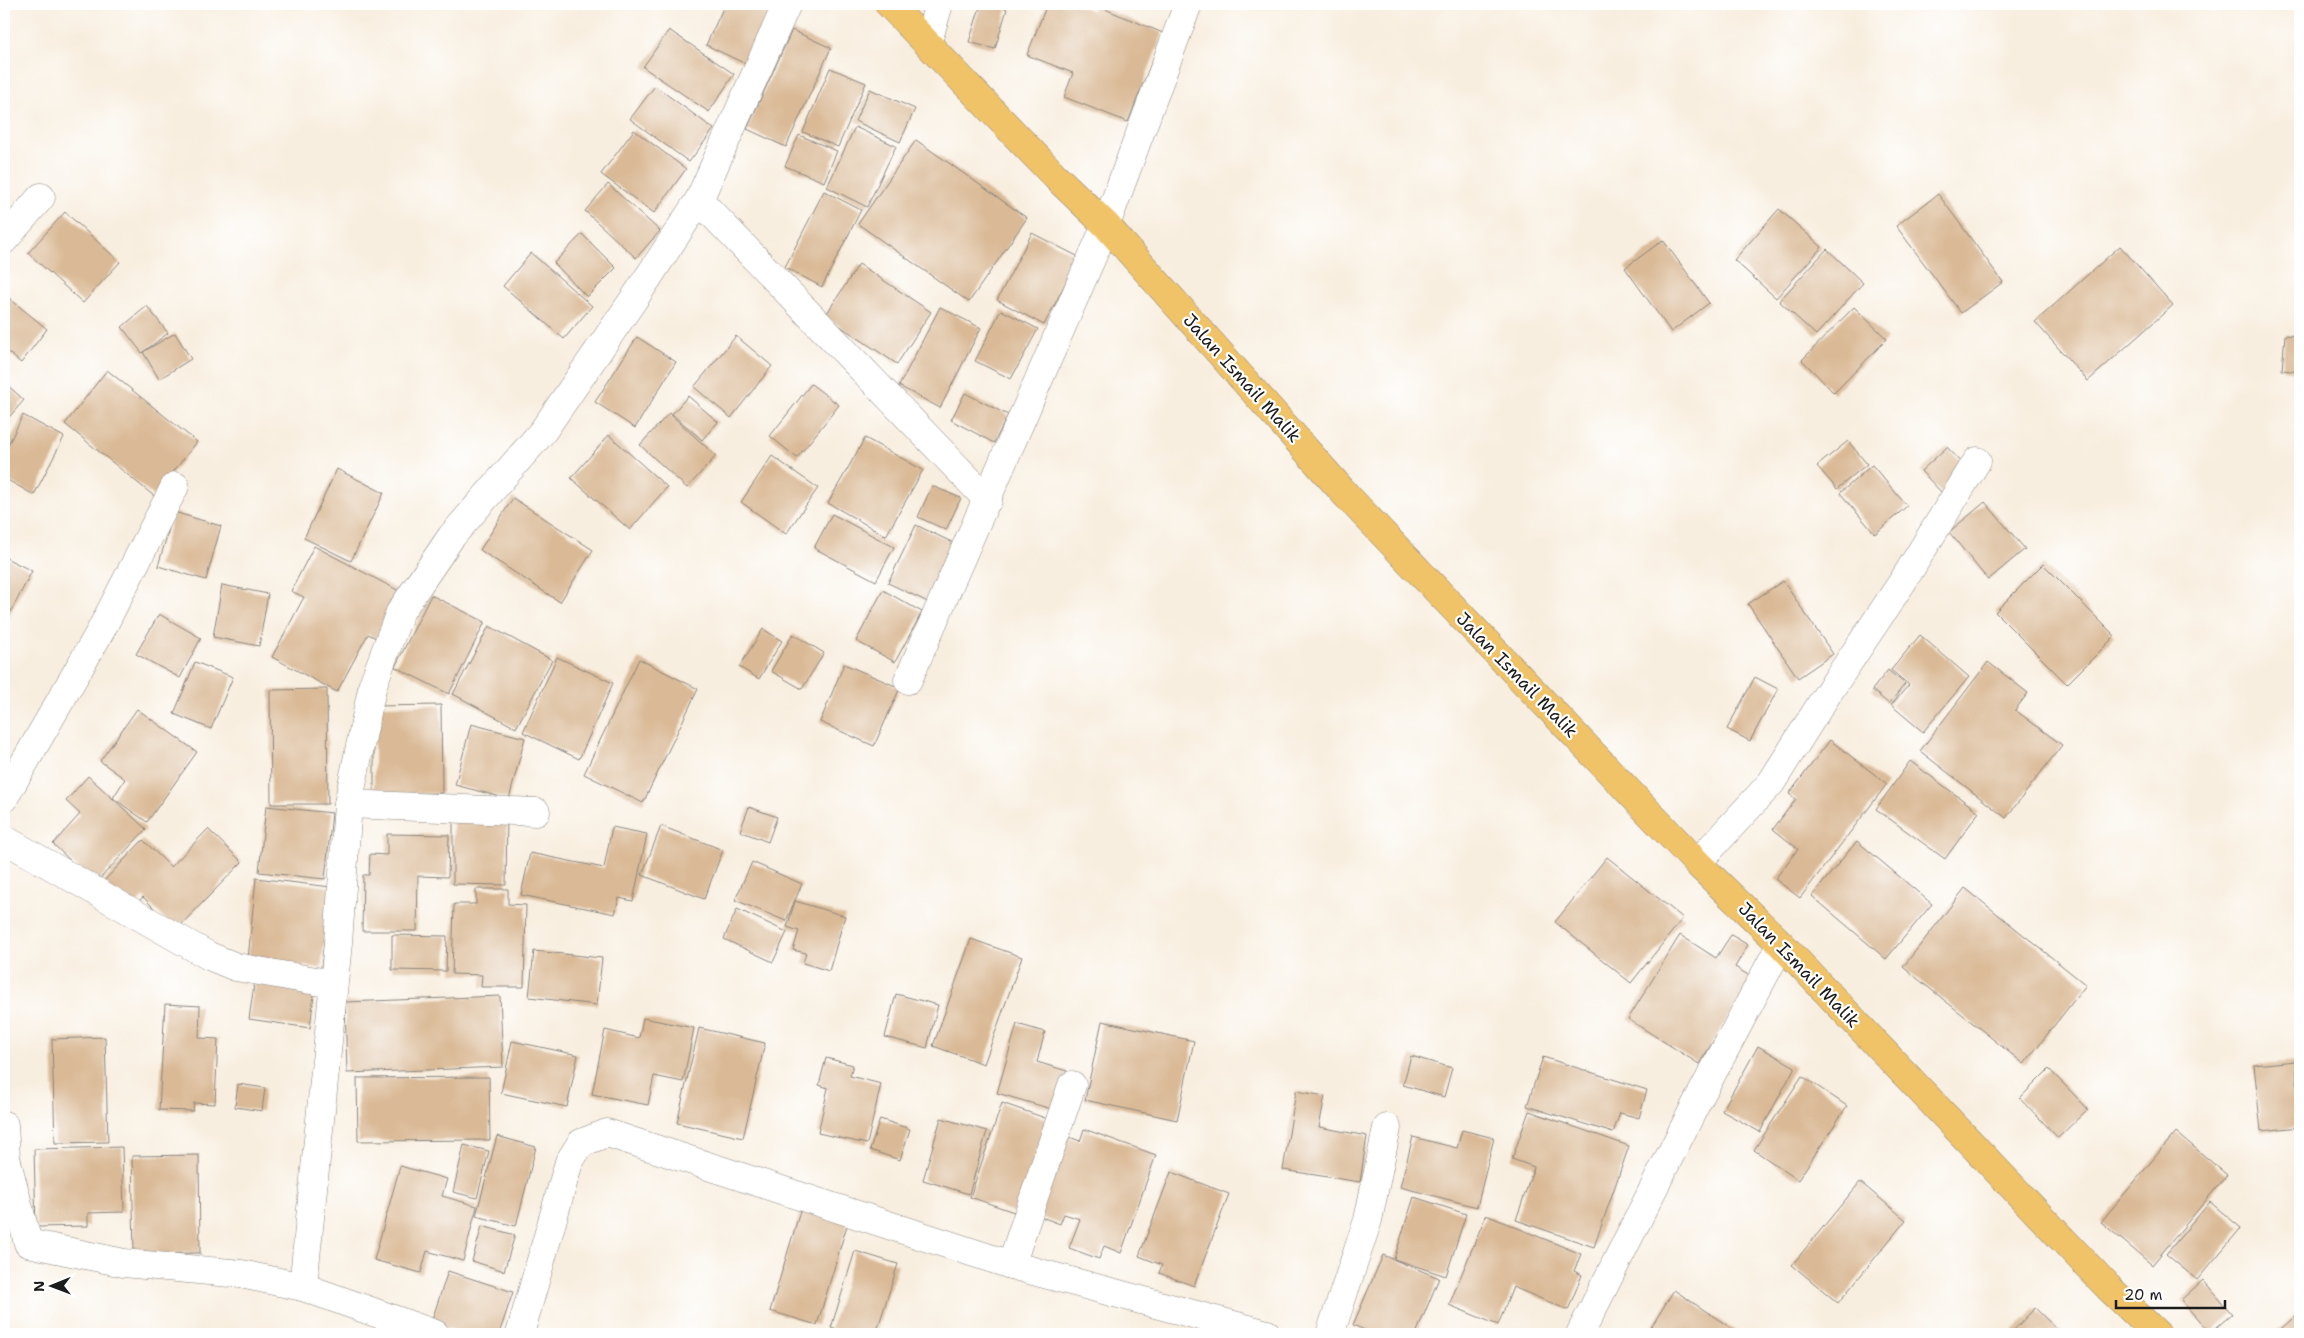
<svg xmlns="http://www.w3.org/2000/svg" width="2304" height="1338" font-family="'Shantell Sans',sans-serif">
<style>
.building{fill:#daba96}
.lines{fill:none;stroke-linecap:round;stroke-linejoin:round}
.minor-casing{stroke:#8a857e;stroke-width:29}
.major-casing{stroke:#8a857e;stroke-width:29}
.minor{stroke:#fff;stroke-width:28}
.major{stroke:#f0c369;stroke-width:28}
.labels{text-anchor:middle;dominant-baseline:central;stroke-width:4.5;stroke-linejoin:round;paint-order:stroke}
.street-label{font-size:18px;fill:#1c1c1c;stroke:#fff}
</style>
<rect width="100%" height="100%" fill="#fff"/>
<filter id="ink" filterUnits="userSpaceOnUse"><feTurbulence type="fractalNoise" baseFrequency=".02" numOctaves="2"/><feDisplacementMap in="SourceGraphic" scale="10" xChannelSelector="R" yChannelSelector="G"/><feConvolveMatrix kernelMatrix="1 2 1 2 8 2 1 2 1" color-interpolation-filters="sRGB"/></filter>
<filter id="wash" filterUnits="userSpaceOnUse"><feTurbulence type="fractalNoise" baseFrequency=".0096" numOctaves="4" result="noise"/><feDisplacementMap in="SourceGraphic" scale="20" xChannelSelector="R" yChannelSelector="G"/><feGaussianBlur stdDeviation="1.12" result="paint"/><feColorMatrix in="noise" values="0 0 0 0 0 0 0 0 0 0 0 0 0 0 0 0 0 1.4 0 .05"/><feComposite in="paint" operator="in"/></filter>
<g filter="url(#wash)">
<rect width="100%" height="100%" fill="#f8eedf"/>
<g id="blocks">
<g class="building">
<polygon points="725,4 779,4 750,66 706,45"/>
<polygon points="981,4 991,4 1007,9 995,49 969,42"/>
<polygon points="1047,4 1074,4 1092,11 1095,5 1163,33 1128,122 1064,97 1073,73 1027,55"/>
<polygon points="669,30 734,74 709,112 643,67"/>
<polygon points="792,30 831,48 786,147 747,129"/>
<polygon points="830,68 866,83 838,147 803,132"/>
<polygon points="655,86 714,129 689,162 630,119"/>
<polygon points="870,89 915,109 900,142 855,121"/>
<polygon points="855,127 896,146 867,207 827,187"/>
<polygon points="634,130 686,169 654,213 601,174"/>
<polygon points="799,135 837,151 824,182 785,166"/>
<polygon points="916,140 1027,218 969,302 858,224"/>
<polygon points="608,184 660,231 636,258 585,211"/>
<polygon points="824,191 861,210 822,287 785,267"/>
<polygon points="1938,194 2003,282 1961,313 1896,226"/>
<polygon points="1779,209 1822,247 1776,298 1734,260"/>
<polygon points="65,212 120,262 83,303 28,253"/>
<polygon points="1032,233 1079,257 1044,325 997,300"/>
<polygon points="582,234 616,268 587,297 554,263"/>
<polygon points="1663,240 1709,303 1671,332 1625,268"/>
<polygon points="2120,246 2173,305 2088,381 2035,322"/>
<polygon points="1827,249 1863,283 1816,335 1779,301"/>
<polygon points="531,253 592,306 564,339 503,286"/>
<polygon points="859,264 931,312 897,364 825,316"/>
<polygon points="4,294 47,329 21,363 4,349"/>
<polygon points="147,306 168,333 142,353 122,327"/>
<polygon points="940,307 981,328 940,408 899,386"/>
<polygon points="1854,307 1887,339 1834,393 1802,360"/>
<polygon points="1001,310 1038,329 1011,379 975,361"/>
<polygon points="175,333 191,359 159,379 143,352"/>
<polygon points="2285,335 2300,336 2300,372 2282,370"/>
<polygon points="736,336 772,366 731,418 694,387"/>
<polygon points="637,337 676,362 635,428 595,402"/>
<polygon points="107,370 197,442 154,496 65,424"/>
<polygon points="4,382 24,400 4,423"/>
<polygon points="811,384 839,405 797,458 770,436"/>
<polygon points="965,393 1008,415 994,443 951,420"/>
<polygon points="688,396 718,422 702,440 672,414"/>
<polygon points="669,413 716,456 687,488 640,445"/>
<polygon points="23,415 64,437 34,495 4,478 4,453"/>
<polygon points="609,435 667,487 630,530 571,478"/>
<polygon points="865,438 923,470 886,536 828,503"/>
<polygon points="1848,441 1867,464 1837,489 1817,466"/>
<polygon points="1947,447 1969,470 1943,494 1921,471"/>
<polygon points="772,456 818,488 786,534 741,502"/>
<polygon points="1872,465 1907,506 1875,534 1840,493"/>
<polygon points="337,469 384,493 351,561 304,538"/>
<polygon points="932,486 961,498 946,530 918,517"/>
<polygon points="513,498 593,550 560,602 480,550"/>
<polygon points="1985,502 2025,549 1988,580 1949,532"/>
<polygon points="174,512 221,526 206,580 158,566"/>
<polygon points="832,514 894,547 876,581 814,548"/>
<polygon points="916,525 960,546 932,604 888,583"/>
<polygon points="314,546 401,592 376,638 368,634 337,692 272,657 304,597 291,591"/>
<polygon points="4,557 32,571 4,625"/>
<polygon points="2043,564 2115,636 2067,684 1995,612"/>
<polygon points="1783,581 1833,654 1798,678 1748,604"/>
<polygon points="222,585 268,594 259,646 213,637"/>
<polygon points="883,590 922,612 895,662 856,641"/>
<polygon points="431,595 485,622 449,694 395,667"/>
<polygon points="159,614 201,638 180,678 136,654"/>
<polygon points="489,626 552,660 516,728 453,694"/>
<polygon points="763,629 782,641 759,679 739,667"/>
<polygon points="793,634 824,653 802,689 771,671"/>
<polygon points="1920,635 1969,677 1923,732 1891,705 1909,685 1891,670"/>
<polygon points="557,657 613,683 579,759 523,732"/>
<polygon points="639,659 698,689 643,803 584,774"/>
<polygon points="195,662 233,677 211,729 174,714"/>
<polygon points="1988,662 2028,693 2015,710 2062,745 2006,818 1920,751"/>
<polygon points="844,664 900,688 874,746 820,722"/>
<polygon points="1888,670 1905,684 1889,704 1872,690"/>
<polygon points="1755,677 1778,689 1750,741 1727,729"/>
<polygon points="327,689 328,804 271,804 270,690"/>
<polygon points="441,705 442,793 374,794 374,706"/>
<polygon points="137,709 197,752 147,822 113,798 125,779 100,761"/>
<polygon points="471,724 525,738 509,799 455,785"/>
<polygon points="1830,740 1887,784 1800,898 1775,879 1798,849 1773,829 1796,799 1789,794"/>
<polygon points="1910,761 1979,812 1945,859 1876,809"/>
<polygon points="88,776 146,829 95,884 53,844 80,814 66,801"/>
<polygon points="266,806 332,813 325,879 259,872"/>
<polygon points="749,807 777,817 768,842 740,831"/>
<polygon points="453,814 507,815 506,885 453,884"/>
<polygon points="661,826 723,850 704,899 642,875"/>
<polygon points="612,827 647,834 633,901 619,898 615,914 521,895 530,853 604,868"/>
<polygon points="208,829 242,862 176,930 143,897 131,909 103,882 143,840 171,867"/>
<polygon points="387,834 449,835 448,877 418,876 417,931 362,931 363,875 369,875 370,854 387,855"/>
<polygon points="1857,841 1932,904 1886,959 1812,896"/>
<polygon points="1607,857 1683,918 1631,983 1555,922"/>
<polygon points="752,862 802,884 786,921 735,900"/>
<polygon points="256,878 331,887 321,968 248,959"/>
<polygon points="1965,888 2086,985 2024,1064 1903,967"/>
<polygon points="476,889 508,889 508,904 526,905 524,987 481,987 482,975 452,974 454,904 476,904"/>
<polygon points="795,901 845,916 829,971 803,963 806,953 793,950 799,931 787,927"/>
<polygon points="737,909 787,932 773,962 724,939"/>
<polygon points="392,935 447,936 446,971 392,970"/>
<polygon points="1680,935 1716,958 1731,935 1748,945 1735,967 1753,978 1699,1064 1628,1019"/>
<polygon points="971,939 1022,957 984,1064 933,1046"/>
<polygon points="534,951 602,958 597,1005 529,997"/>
<polygon points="255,978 315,986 310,1028 249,1019"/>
<polygon points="896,994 938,1005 927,1048 885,1037"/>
<polygon points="500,996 503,1067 347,1073 345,1002"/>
<polygon points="165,1004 200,1006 199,1038 218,1039 215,1104 194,1103 193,1111 159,1110"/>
<polygon points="643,1018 694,1028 683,1082 654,1076 648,1105 592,1094 605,1030 639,1038"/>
<polygon points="1102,1021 1194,1041 1177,1120 1085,1100"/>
<polygon points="1017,1024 1045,1032 1037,1062 1067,1071 1055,1110 997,1093"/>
<polygon points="699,1028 765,1043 743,1138 677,1123"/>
<polygon points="105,1037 108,1142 55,1143 52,1039"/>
<polygon points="512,1041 578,1055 567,1107 501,1093"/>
<polygon points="1758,1046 1795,1067 1760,1132 1722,1111"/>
<polygon points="1411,1056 1452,1068 1444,1097 1403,1085"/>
<polygon points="1543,1057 1647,1090 1639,1118 1620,1113 1613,1133 1527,1106"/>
<polygon points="826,1058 853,1065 850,1076 881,1084 867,1144 818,1133 828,1088 819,1085"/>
<polygon points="2296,1061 2300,1127 2261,1131 2254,1065"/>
<polygon points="2049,1069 2088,1109 2058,1138 2020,1098"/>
<polygon points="1802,1076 1847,1106 1798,1180 1754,1150"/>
<polygon points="489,1077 490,1140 358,1141 357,1078"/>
<polygon points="238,1084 265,1088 262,1111 235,1107"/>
<polygon points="1296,1091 1325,1096 1319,1127 1367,1136 1360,1182 1283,1170"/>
<polygon points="1002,1103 1048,1119 1017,1213 970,1197"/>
<polygon points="1529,1111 1629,1146 1594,1247 1516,1220 1534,1167 1512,1159"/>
<polygon points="941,1118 987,1131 969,1194 923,1180"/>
<polygon points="880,1119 910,1129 900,1160 870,1150"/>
<polygon points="1084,1129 1156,1155 1121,1253 1104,1246 1099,1259 1069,1248 1080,1219 1064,1214 1060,1224 1031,1213 1059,1133 1080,1141"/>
<polygon points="1462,1130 1494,1138 1477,1207 1400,1187 1413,1137 1457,1148"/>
<polygon points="2176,1132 2227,1175 2152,1265 2101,1222"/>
<polygon points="497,1136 536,1147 516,1226 476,1216"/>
<polygon points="464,1145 489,1151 477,1198 453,1192"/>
<polygon points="122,1147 124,1212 88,1213 88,1226 36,1227 34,1149"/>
<polygon points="199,1155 200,1253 134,1254 132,1156"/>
<polygon points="400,1166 447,1179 442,1196 477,1206 463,1261 427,1251 421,1273 374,1260"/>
<polygon points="1171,1172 1229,1194 1194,1286 1159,1273 1162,1265 1139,1256"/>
<polygon points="1860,1182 1906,1220 1838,1303 1792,1265"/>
<polygon points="1414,1197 1466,1214 1446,1276 1394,1259"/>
<polygon points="2210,1202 2241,1228 2197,1280 2166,1254"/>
<polygon points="801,1208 848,1222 817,1325 770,1311"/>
<polygon points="1486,1215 1581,1254 1574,1271 1582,1275 1568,1310 1513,1287 1498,1325 1449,1305"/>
<polygon points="482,1226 515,1235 504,1271 472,1261"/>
<polygon points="855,1251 898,1264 876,1334 850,1334 831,1328"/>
<polygon points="1383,1255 1439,1278 1416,1334 1374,1334 1353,1325"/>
<polygon points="448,1271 513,1292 499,1334 468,1334 431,1323"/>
<polygon points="2203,1280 2232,1314 2210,1333 2181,1300"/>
<polygon points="1674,1290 1740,1334 1647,1334"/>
<polygon points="2035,1308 2062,1334 2010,1334"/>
<polygon points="2300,1312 2300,1334 2275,1334"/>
</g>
</g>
</g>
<g filter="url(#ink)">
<use href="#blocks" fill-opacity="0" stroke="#8a857e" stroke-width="1"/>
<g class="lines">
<defs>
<g id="minor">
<polyline points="928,41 939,4"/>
<polyline points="699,200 988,500"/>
<polyline points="4,240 41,197"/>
<polyline points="908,680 1106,225 1188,4"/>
<polyline points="4,798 100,632 175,486"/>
<polyline points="348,804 536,812"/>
<polyline points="4,839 209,956 236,967 333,984"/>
<polyline points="1697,863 1771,783 1828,693 1903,581 1977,461"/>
<polyline points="4,1125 6,1158 28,1243 124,1263 241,1274 303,1287 435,1334"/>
<polyline points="1011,1265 1072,1085"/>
<polyline points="303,1287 338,943 348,804 373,684 400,612 451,537 543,431 636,296 699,200 787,4"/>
<polyline points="520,1334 569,1162 581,1143 607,1133 1011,1265 1267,1334"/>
<polyline points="1330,1334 1368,1220 1387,1128"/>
<polyline points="1580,1334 1696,1104 1781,944"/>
</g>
<polyline id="major" points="889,4 1056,177 1106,225 1347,496 1697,863 1781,944 2108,1287 2157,1334"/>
</defs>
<use href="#minor" class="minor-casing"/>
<use href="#major" class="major-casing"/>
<use href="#minor" class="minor"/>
<use href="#major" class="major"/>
</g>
</g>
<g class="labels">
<g class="street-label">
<text transform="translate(1242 378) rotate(48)">Jalan Ismail Malik</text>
<text transform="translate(1517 675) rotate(46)">Jalan Ismail Malik</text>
<text transform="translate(1799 965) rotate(46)">Jalan Ismail Malik</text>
</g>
</g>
<rect width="2304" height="1338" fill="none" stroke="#fff" stroke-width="20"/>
<g transform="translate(52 1286) rotate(269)" stroke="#ffffff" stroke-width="4" paint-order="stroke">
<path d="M0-4L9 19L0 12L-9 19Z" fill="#1c1c1c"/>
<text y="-8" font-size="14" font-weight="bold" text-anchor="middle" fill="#1c1c1c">N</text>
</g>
<path d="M2116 1300v8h109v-8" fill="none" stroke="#1c1c1c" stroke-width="2.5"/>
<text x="2124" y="1300" font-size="15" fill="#1c1c1c" stroke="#ffffff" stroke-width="4" paint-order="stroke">20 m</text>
</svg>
